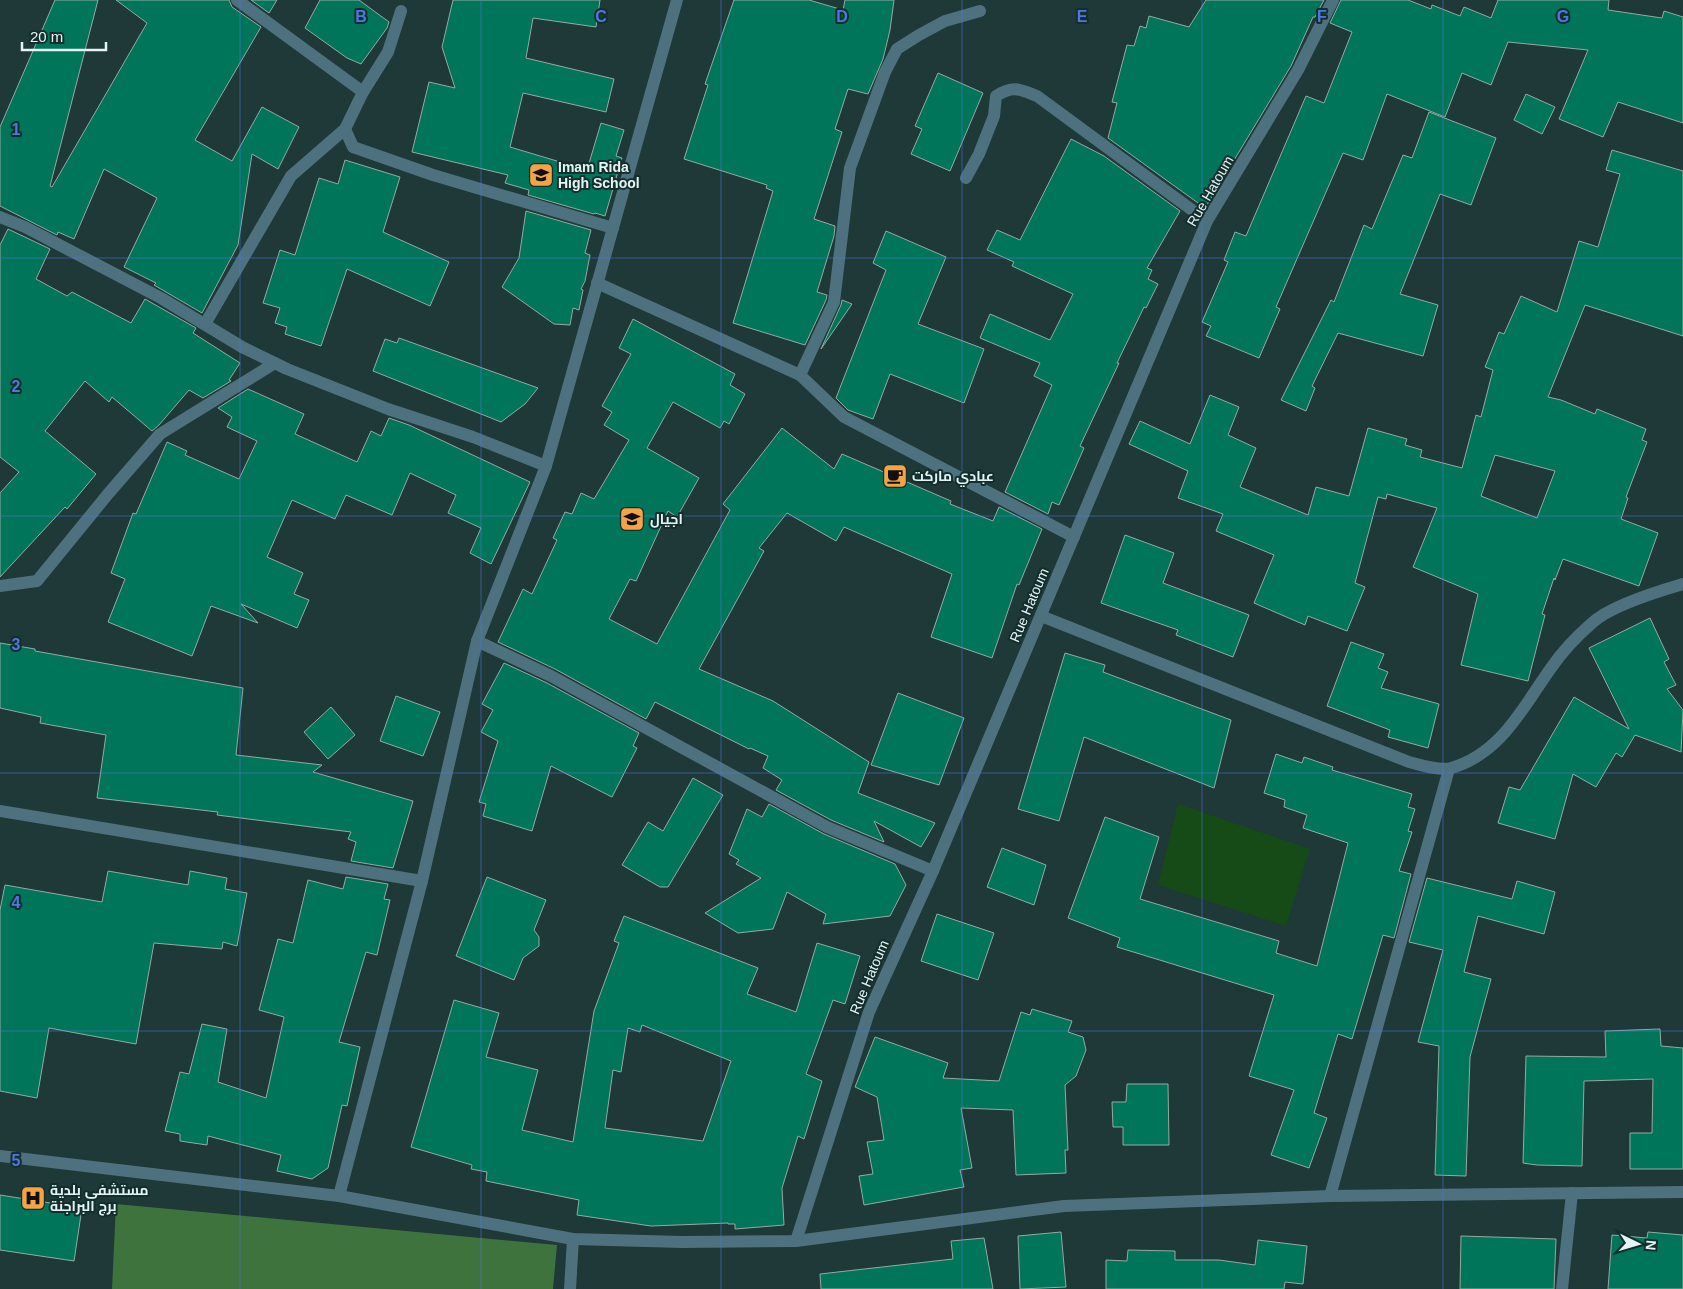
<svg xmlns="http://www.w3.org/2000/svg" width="1683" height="1289" font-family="Helvetica,Cairo,sans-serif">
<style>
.green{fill:#164b17}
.forest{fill:#3e733d}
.building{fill:#00755a;stroke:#92aca2;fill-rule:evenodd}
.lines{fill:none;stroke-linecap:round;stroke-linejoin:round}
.minor{stroke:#4d717e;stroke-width:12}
.grid{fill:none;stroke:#4f78df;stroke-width:1;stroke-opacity:0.55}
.labels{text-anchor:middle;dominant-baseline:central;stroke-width:4;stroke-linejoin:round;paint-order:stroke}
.poi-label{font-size:14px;font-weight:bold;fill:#e5f4f4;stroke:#142e2e;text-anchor:start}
.street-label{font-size:14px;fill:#e5f4f4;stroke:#142e2e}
.grid-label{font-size:16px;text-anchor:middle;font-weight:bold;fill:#4f78df;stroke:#142e2e;stroke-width:4;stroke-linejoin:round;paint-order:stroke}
</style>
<rect width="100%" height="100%" fill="#1f3838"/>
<polygon class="green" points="1178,804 1310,849 1286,926 1158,885"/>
<polygon class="forest" points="116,1204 557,1245 553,1289 112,1289"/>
<g class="building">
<polygon points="55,0 98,0 50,186 52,187 147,23 116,0 229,0 232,7 261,27 195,140 232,161 262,107 299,127 278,169 252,154 238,245 202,313 154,285 156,283 124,267 157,198 104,169 74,239 58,232 57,235 0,206 0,127"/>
<polygon points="251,0 277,0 269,13"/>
<polygon points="320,0 359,0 389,22 387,28 361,64 347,58 305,28"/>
<polygon points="453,0 600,0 596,27 533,18 526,58 614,79 606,112 523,93 510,147 587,170 601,123 624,130 616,156 622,158 605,216 595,213 594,214 528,195 529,190 505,183 508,175 412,152 429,82 455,88 442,47"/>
<polygon points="734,0 809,0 843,10 845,0 894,0 890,30 883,59 868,94 848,89 835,129 842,132 814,219 835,226 834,236 817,292 827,295 826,300 805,345 733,323 773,191 766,188 767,185 684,159 708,85 705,84"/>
<polygon points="1206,0 1324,0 1315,17 1313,17 1291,66 1205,208 1108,138 1117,103 1112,102 1127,45 1134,46 1140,26 1146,28 1149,16 1189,27"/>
<polygon points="1341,0 1408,0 1431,9 1432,5 1460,16 1464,7 1491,18 1498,0 1609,0 1608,10 1662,18 1664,11 1683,17 1683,123 1618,102 1603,137 1559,119 1588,50 1508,42 1491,85 1462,73 1445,117 1387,94 1363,160 1343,153 1276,307 1280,309 1259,358 1206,336 1211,326 1202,322 1228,262 1224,260 1235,232 1246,236 1306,96 1324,103 1352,32 1330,23"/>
<polygon points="938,73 983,93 950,171 911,154 922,129 915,126"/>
<polygon points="1526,94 1555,107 1542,134 1514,120"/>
<polygon points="1429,112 1496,138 1471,205 1440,194 1400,294 1438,305 1423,356 1338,333 1312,386 1315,388 1306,411 1281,400 1331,300 1334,302 1364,225 1372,229 1403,155 1412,158"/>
<polygon points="1071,139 1104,156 1180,211 1147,268 1152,270 1148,279 1158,284 1146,308 1144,307 1117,363 1119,363 1080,446 1084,448 1059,505 1052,502 1048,514 1005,492 1052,385 1034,376 1040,363 980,338 990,314 1050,340 1073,294 1012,266 1014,262 987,250 997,230 1020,240"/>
<path d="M 1612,150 L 1683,171 L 1683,336 L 1585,305 L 1548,397 L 1561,400 L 1595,414 L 1597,409 L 1646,429 L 1642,440 L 1647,442 L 1626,497 L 1628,498 L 1621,519 L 1658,533 L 1639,586 L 1563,559 L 1555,580 L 1554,578 L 1542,614 L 1545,615 L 1528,681 L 1461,665 L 1478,594 L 1413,567 L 1437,508 L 1387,494 L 1386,499 L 1378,497 L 1355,583 L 1365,587 L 1347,631 L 1308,616 L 1305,625 L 1254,603 L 1274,555 L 1216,531 L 1223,514 L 1178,498 L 1188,471 L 1129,444 L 1140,421 L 1190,444 L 1210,395 L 1239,407 L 1228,435 L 1256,448 L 1240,487 L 1308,515 L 1316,487 L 1349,496 L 1368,428 L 1407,439 L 1405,445 L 1422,450 L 1420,457 L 1462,468 L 1476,415 L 1481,417 L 1493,370 L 1485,367 L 1499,332 L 1504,334 L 1521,296 L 1557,312 L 1579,241 L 1598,247 L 1620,174 L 1606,170 ZM 1495,455 L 1555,471 L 1537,518 L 1481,496 Z"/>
<polygon points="345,160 400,177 383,232 449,262 430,306 347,269 321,346 285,334 287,327 275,323 280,308 263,303 280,250 295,255 319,178 338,184"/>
<polygon points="526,211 591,230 585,253 590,255 585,281 581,289 583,290 579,310 573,308 570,325 554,324 502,287 519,258"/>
<polygon points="8,229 50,249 36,279 67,296 72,292 131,323 145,299 196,328 193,333 240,363 229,380 231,381 203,398 189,390 159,425 152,431 112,397 109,402 85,381 45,431 96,474 67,509 65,507 0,577 0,493 19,472 0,457 0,245"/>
<polygon points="886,231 946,257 918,324 984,349 964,403 890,374 873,419 848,410 836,398 886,270 873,263"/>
<polygon points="842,300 852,304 821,349 841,305"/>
<polygon points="633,319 735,374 730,385 745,394 729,424 724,421 720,428 673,402 647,448 699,478 677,517 668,511 636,581 630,579 609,619 657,644 730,510 723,504 782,428 834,469 842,454 951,501 950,504 993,521 999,507 1042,529 1019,585 1017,584 992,658 931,637 952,574 844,527 836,541 787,513 759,548 764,551 699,669 773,701 869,762 858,793 935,823 921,847 874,821 884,842 831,820 776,790 782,780 763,768 768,756 750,748 749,749 655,702 646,719 555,669 498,642 523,589 532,594 557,540 553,538 565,512 572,514 581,493 594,499 629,440 604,425 612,412 602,406 631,354 619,348"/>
<polygon points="399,338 538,388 525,404 501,422 373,371 385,339 397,343"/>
<polygon points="248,389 304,414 295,434 357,462 371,431 381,436 389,418 409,425 530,482 491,564 470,553 481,528 448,513 456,495 410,473 392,515 346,495 335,519 292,500 267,557 303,573 294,594 309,600 297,628 241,604 258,623 211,606 192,656 108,622 125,579 111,573 133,513 136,514 167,442 187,451 185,455 239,479 257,441 227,427 232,417 218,408"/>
<polygon points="1125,535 1174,553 1163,583 1249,615 1233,657 1176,635 1178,630 1101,603"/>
<polygon points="1650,618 1669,659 1664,662 1676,685 1667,689 1683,710 1681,752 1635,735 1622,757 1616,753 1596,787 1573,774 1555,839 1498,823 1509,787 1520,790 1574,697 1629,729 1589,648"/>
<polygon points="1351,642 1384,654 1378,668 1388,672 1381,688 1439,704 1428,748 1388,737 1390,730 1327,706"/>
<polygon points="0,643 35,649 35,651 243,688 236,755 322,765 313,772 413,801 393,868 351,861 356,842 348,839 351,832 217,815 218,812 97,798 106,735 40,723 41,717 0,708"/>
<polygon points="1065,653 1105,665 1103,672 1231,720 1214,788 1084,737 1059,821 1018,809"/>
<polygon points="504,663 547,683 639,733 633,746 637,748 612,797 551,766 532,831 483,816 486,804 479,802 498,741 481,732 493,710 482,704"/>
<polygon points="898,693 964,718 939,785 871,765"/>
<polygon points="396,696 440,712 423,756 380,741"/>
<polygon points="331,707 355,735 328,759 304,732"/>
<polygon points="1276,754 1302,763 1304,757 1333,767 1332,770 1412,794 1408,807 1415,809 1408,831 1412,832 1399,871 1411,874 1394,938 1383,935 1352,1039 1338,1034 1314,1113 1327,1118 1309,1168 1271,1155 1294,1090 1249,1076 1274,995 1117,947 1120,938 1068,918 1105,817 1159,837 1140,899 1279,941 1276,953 1317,966 1348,843 1303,828 1307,815 1284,807 1285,800 1264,793"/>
<polygon points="693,778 723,795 668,887 660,887 622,865 648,822 663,831"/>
<polygon points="769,804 824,834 895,864 906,885 890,916 823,924 826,914 787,892 773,929 738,933 705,913 761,878 736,864 739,860 729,854 747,809 762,817"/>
<polygon points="1002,848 1046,865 1034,905 987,887"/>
<polygon points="108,871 188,885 190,871 227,878 225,889 247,893 237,946 223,942 222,949 154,943 136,1044 49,1028 37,1098 0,1091 0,910 5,885 102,902"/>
<polygon points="346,877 388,884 384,899 390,900 377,955 366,952 339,1042 360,1047 347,1106 342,1105 328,1168 312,1179 277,1171 281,1155 208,1136 207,1145 180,1141 180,1134 165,1131 180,1072 189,1074 202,1024 227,1029 218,1082 266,1098 284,1017 259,1010 278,939 293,943 308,880 343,889"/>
<polygon points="487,877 546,900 534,930 539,937 539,946 523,958 514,980 456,956"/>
<polygon points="1427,878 1512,899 1517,881 1555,892 1544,934 1478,916 1464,972 1491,979 1470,1057 1466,1176 1435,1175 1439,1046 1418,1042 1443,950 1409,942"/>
<polygon points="937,914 994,933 978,980 921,961"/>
<path d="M 624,916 L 758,968 L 747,994 L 796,1012 L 817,943 L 860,956 L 845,1004 L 833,1000 L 806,1074 L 822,1081 L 804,1139 L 798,1136 L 782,1188 L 784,1225 L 735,1229 L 735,1224 L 728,1224 L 728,1223 L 651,1226 L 577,1215 L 579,1200 L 486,1181 L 487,1172 L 471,1169 L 472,1165 L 411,1147 L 454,1000 L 499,1013 L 486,1057 L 538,1070 L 522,1130 L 573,1142 L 594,1011 L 619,943 L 614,941 ZM 642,1025 L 731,1061 L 703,1141 L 605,1128 L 613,1070 L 621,1072 L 628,1028 L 640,1032 Z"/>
<polygon points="1032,1009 1072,1021 1068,1032 1083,1037 1086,1050 1076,1076 1065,1085 1068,1150 1065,1150 1066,1173 1016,1175 1013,1110 961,1108 972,1168 960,1170 964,1187 864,1205 859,1176 873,1174 867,1142 884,1140 877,1097 855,1087 875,1037 948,1063 943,1078 999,1081 1021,1012 1030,1015"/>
<polygon points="1660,1029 1661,1046 1683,1048 1683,1169 1630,1169 1630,1133 1652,1133 1653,1079 1584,1081 1582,1166 1537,1165 1523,1163 1526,1056 1606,1057 1605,1031"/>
<polygon points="1127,1084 1168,1084 1169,1145 1123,1145 1123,1127 1113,1127 1112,1102 1126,1102"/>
<polygon points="0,1195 82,1208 74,1261 0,1250"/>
<polygon points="1061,1232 1066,1287 1020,1289 1018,1236"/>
<polygon points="1648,1232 1683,1235 1683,1289 1608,1289 1612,1235 1647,1238"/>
<polygon points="1461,1236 1556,1239 1554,1289 1460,1289"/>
<polygon points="984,1238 993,1289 821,1289 820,1274 953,1259 951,1241"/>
<polygon points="1258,1240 1307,1246 1303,1284 1285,1282 1284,1289 1106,1289 1106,1260 1127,1261 1128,1250 1175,1251 1175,1260 1219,1260 1255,1265"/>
</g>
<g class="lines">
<g class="minor">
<polyline points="237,0 363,92 388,52 401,11"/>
<polyline points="345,129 353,147 433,175 613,228"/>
<path d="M 966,178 L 979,154 L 994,116 L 996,96 C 1013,85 1019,89 1037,96 L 1207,221"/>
<polyline points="0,217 25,227 161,298 242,347 287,369 388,409 473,437 546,466"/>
<polyline points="597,283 800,375 844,417 1074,537"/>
<polyline points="205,324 291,176 345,129 363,92"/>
<polyline points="800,375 834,302 850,168 885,72 897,49 919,35 945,21 980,11"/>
<polyline points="0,586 37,581 108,494 160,434 275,363"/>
<path d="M 1041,616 L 1409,762 C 1421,765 1438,771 1451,768 C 1501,754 1523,707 1551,668 C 1562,652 1577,636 1592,623 C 1610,606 1659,591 1683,584"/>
<polyline points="477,641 551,676 827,827 933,871"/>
<polyline points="0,811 422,881"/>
<polyline points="0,1156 339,1196 573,1239 682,1242 796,1241 1064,1206 1330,1196 1683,1192"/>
<polyline points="339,1196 422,881 477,641 546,466 677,0"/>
<polyline points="1330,1196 1449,769"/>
<polyline points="796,1241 869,1012 933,871 1207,221 1298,70 1333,0"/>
<polyline points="570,1289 573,1239"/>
<polyline points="1562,1289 1572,1193"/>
</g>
</g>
<path class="grid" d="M 240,0 L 240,1289M 481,0 L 481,1289M 721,0 L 721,1289M 962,0 L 962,1289M 1202,0 L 1202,1289M 1443,0 L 1443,1289M 0,258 L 1683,258M 0,516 L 1683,516M 0,773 L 1683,773M 0,1031 L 1683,1031"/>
<defs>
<symbol id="school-square" viewBox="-11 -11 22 22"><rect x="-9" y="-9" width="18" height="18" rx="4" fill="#f4a345" stroke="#142e2e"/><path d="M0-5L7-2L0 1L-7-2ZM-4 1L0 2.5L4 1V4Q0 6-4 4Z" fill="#111"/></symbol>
<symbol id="cafe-square" viewBox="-11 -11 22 22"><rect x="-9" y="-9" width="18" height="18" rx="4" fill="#f4a345" stroke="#142e2e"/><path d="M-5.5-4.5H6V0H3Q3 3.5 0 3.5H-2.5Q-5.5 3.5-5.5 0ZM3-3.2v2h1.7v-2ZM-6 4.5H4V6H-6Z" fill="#111"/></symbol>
<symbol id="hospital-square" viewBox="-11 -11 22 22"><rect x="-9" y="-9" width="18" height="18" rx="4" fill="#f4a345" stroke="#142e2e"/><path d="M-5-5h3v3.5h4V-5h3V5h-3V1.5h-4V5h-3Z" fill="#111"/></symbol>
</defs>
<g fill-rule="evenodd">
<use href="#school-square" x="527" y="161" width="28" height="28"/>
<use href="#cafe-square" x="881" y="462" width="28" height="28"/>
<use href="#school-square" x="618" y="505" width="28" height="28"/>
<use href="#hospital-square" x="19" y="1184" width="28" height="28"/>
</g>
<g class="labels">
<g class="poi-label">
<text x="558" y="167">Imam Rida<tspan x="558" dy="16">High School</tspan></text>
<text x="912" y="476">عبادي ماركت</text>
<text x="650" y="519">اجيال</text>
<text x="50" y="1190">مستشفی بلدیة<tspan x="50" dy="16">برج البراجنة</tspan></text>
</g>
<g class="street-label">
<text transform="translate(1210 191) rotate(-60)">Rue Hatoum</text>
<text transform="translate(1029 605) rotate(-67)">Rue Hatoum</text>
<text transform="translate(869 977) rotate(-67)">Rue Hatoum</text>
</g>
</g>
<g class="grid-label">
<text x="361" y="22">B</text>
<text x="601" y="22">C</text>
<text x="842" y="22">D</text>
<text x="1082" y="22">E</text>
<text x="1322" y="22">F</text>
<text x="1563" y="22">G</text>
<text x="16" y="135">1</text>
<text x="16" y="392">2</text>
<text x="16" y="650">3</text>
<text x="16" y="908">4</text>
<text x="16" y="1166">5</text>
</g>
<g transform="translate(1638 1244) rotate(95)" stroke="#142e2e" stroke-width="4" paint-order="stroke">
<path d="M0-4L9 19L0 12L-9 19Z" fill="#e5f4f4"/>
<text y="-8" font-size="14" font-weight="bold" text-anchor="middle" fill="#e5f4f4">N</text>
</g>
<path d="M22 42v8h84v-8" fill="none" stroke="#e5f4f4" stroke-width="2.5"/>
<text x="30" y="42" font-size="15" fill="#e5f4f4" stroke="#142e2e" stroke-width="4" paint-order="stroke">20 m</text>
</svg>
